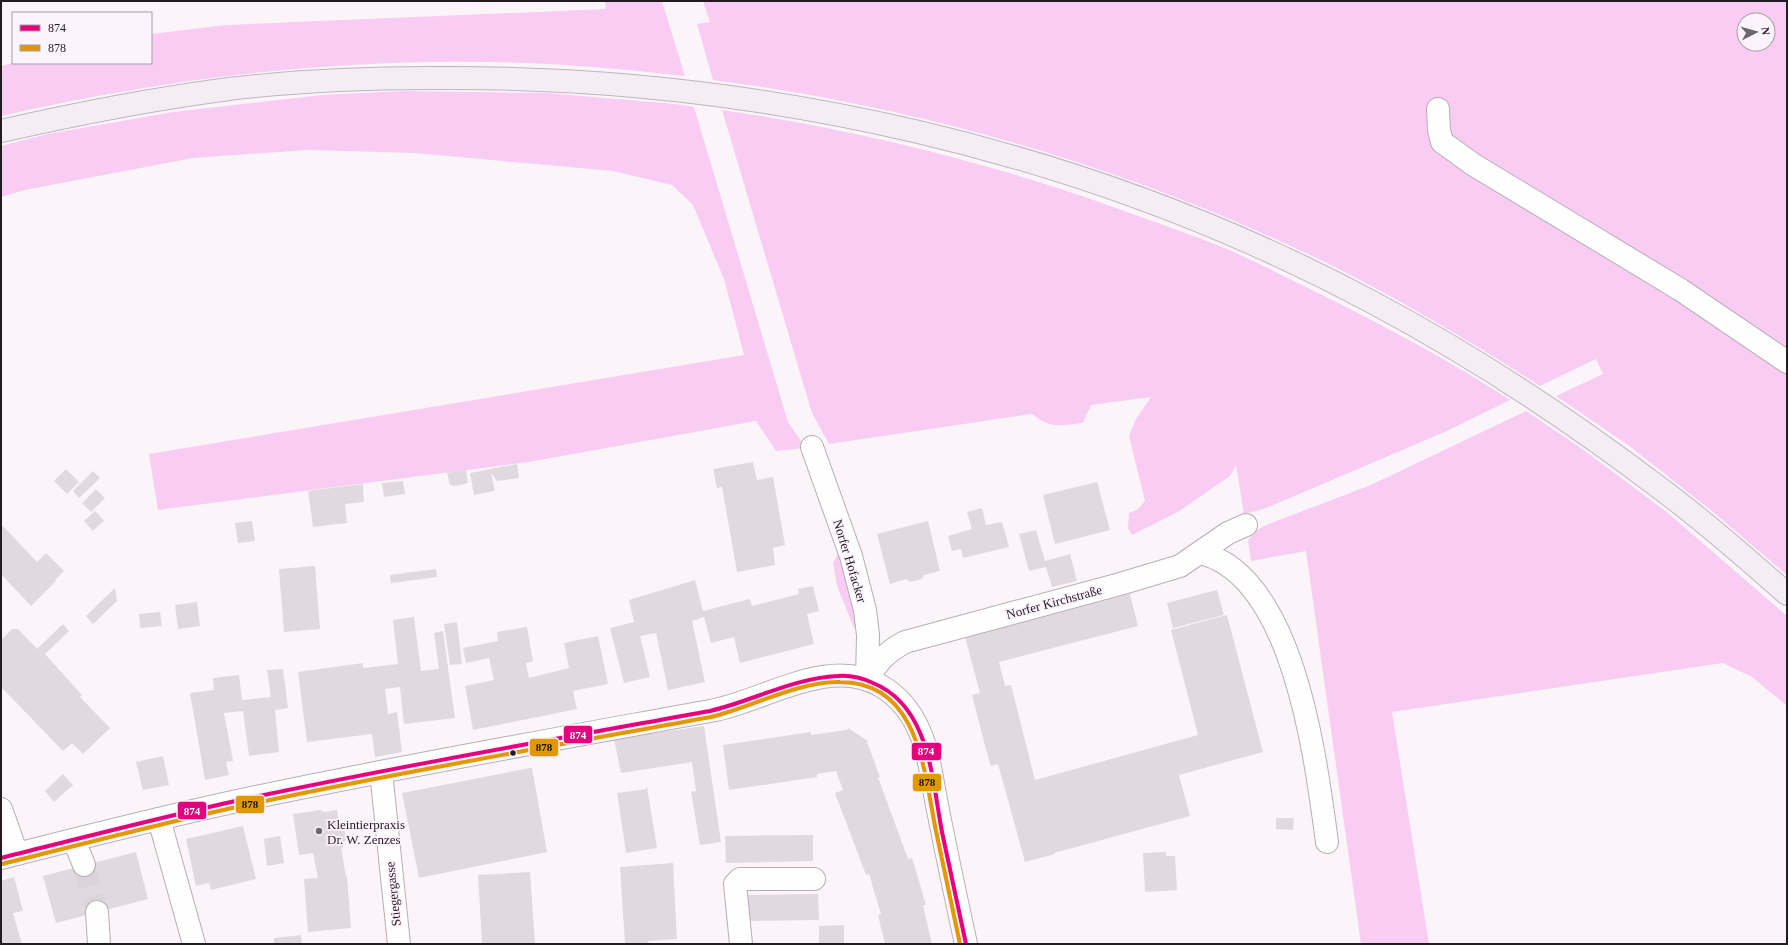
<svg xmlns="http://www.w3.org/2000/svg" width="1788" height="945" font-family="'Times New Roman',serif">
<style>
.green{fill:#f9cdf3;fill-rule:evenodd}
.building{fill:#e1d9df}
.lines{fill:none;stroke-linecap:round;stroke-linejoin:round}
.minor-tunnel{stroke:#dbd4da;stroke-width:22;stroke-dasharray:22 11;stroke-linecap:butt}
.minor-casing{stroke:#b6aeb4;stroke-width:24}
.major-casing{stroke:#c1b3bf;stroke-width:24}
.minor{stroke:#fefefe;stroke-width:22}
.major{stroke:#f4edf3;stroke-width:22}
.bus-1-casing{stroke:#fdf3fc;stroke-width:7}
.bus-2-casing{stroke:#fdf3fc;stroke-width:7}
.bus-1{stroke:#e5007d;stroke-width:4}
.bus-2{stroke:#e29803;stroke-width:4}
.bus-dot{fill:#241a22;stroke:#fdf3fc;stroke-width:1.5}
.poi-dot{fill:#6f676e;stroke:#fdf3fc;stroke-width:1.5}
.labels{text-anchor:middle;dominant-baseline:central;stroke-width:3.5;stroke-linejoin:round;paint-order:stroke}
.street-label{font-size:13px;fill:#241a22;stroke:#fdf3fc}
.poi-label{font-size:13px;fill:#241a22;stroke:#fdf3fc;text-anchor:start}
.line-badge{stroke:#fdf3fc;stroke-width:1.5}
.badge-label{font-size:11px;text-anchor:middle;font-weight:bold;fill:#fff}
.pale-badge-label{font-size:11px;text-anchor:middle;font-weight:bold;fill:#111}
</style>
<rect width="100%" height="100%" fill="#fbf5fa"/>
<g class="green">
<path d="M 605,1 L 662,1 L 685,76 C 632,70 579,65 526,63 C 349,56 173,77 1,116 L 1,66 L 13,63 L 151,63 L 151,34 L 226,25 L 606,9 Z"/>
<path d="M 703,1 L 1787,1 L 1787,575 L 1712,511 L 1628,445 L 1556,396 L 1603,374 L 1596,359 L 1540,386 C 1473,343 1406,303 1335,267 C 1140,171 929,108 713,80 L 697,24 L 710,22 ZM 1744,20 L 1768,20 L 1768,44 L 1744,44 Z"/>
<polygon points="404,91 547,93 675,104 694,107 788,422 806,448 776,451 756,421 529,462 158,510 149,454 744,355 724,279 693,205 672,185 613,171 415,153 308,150 193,158 25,190 1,197 1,146 48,134 173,112 322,95"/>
<path d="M 722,110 C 868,131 1011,168 1149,220 C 1172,228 1195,236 1217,245 C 1254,260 1289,279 1324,296 C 1388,328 1451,361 1510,400 L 1447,431 L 1264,509 L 1244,514 L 1236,465 L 1230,476 L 1178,512 L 1132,535 L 1128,528 L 1129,513 L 1137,510 L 1145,501 L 1129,436 L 1136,419 L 1151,397 L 1091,405 L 1083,423 C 1061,425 1052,430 1032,414 L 829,444 L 812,413 Z"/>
<polygon points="1526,411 1581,448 1668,513 1787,616 1787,706 1752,677 1723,663 1392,712 1429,944 1361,944 1306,551 1251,561 1248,540 1257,530 1266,525 1371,485"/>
<polygon points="838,553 846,563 857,629 854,628 837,586 833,563"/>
</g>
<g class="building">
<polygon points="753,462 757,480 773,477 785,545 773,548 775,565 737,572 722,487 717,488 713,469"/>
<polygon points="517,464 519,478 497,481 491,473 495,491 474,495 470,473"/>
<polygon points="66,469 79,482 67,494 54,481"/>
<polygon points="466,470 468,483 456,486 450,485 447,473"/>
<polygon points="93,471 100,478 79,498 73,491"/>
<polygon points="403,481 405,494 384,497 382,483"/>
<polygon points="1097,482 1110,530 1055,544 1043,495"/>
<polygon points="363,484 364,502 345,504 347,523 313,527 308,491"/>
<polygon points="96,489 105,498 91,512 82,503"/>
<polygon points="982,508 986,525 1002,522 1009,547 963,558 961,549 952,551 948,536 972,529 967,512"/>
<polygon points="95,511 104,521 93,531 84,521"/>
<polygon points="252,521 255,541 238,543 235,523"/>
<polygon points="928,521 940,571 924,575 922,579 910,582 906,579 890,584 877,534"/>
<polygon points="1,524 37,562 46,553 64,571 55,580 56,581 31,606 1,574"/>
<polygon points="1036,530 1045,561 1070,554 1077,581 1052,587 1046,567 1029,571 1019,534"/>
<polygon points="315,566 320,629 284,632 279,569"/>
<polygon points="436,569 437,577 391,583 390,575"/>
<polygon points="695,580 703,611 750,599 752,606 799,594 798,589 813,586 819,611 807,614 814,644 740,663 734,637 711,643 704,617 692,621 705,682 668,690 656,633 640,636 650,677 624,683 610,628 634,622 629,600"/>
<polygon points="115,588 117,601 93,624 86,616"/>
<polygon points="1217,590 1224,615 1173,628 1167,603"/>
<polygon points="1130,594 1138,626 999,662 1005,686 1011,685 1035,780 1198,735 1171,630 1227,615 1263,752 1179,775 1190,816 1054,853 1055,854 1025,862 998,764 991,766 984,742 972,695 980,693 965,637"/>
<polygon points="197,602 200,626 178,629 175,605"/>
<polygon points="160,612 162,626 140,628 139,614"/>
<polygon points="414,617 421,671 439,669 434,633 443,631 455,718 404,724 400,687 385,689 388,714 397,712 402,752 375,757 372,734 307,742 298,672 363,663 363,668 398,664 393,620"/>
<polygon points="457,622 462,664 450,665 444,624"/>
<polygon points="63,624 69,631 45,654 82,695 80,697 110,728 83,754 72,743 63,751 1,687 1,640 12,629 18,629 37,649"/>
<polygon points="527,627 533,661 526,663 529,678 569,668 564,643 598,636 608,684 573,691 577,709 473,730 465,686 494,680 489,658 466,663 463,648 498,641 497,632"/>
<polygon points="283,669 288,708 275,710 279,752 249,756 243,711 224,713 233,761 226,762 229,775 205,780 190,693 214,690 213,678 239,675 242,700 271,697 267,670"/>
<polygon points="704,726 721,842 700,845 691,792 696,791 692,762 621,773 614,739"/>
<polygon points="848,728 868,741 867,742 880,777 878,777 908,859 912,858 919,881 926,905 923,905 932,944 885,944 878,915 881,914 869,874 866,875 835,793 843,790 836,771 817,774 817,777 729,790 723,745 811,732 811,735 847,730"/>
<polygon points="163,756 169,785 143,790 136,762"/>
<polygon points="530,768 532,768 547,852 419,878 402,793"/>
<polygon points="63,774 73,785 54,802 45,791"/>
<polygon points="646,787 647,787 657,848 626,853 617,792 618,793 646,789"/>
<polygon points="321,810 324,812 337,810 340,829 345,832 346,839 343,844 343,848 341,848 346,876 347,876 351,928 308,932 304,879 318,878 313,853 299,855 293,814"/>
<polygon points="1276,818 1294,818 1293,830 1276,829"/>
<polygon points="243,826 256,879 211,890 209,883 196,886 186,839"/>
<polygon points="813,835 813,861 726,863 725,836"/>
<polygon points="280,836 284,863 267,866 264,839"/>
<polygon points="136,852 148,899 56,923 43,876"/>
<polygon points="1166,852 1166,856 1175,856 1177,890 1145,892 1143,853"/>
<polygon points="673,863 677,939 648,941 649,944 625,944 620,867"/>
<polygon points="530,872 535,944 482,944 478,875"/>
<polygon points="14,877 23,911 13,913 22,944 1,944 1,881"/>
<polygon points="818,894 819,920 744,921 743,895"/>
<polygon points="844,925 844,944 819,944 819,926"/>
<polygon points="301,935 302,944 274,944 274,938"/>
</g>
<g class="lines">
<polyline class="minor-tunnel" points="84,865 97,912"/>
<defs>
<g id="minor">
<polyline points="1438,109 1439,130 1442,142 1474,165 1681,290 1787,362"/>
<polyline points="812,447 851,556 865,610 868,635 867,679"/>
<path d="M 1201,553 C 1295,577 1316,762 1327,842"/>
<path d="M 867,679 C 879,661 885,653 905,642 L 1120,584 L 1180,566 L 1228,533 L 1246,525"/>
<polyline points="381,772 399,944"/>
<polyline points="1,809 17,854"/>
<polyline points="159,819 194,944"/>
<polyline points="74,840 84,865"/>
<path d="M 1,858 C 89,836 177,813 266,795 C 414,764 562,738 710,711 C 763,702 828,655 881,686 C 898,696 911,712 919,730 C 929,752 932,780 937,805 C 946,851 956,898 966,944"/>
<polyline points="97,912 99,944"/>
<polyline points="741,944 735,884 740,879 814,879"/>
</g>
<path id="major" d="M 1,131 C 76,114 152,99 229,89 C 296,81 364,78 431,78 C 755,75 1083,148 1370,301 C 1472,355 1569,419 1661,489 C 1705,522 1746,558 1787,594"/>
</defs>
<use href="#minor" class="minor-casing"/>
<use href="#major" class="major-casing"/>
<use href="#minor" class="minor"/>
<use href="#major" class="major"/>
<defs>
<path id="bus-1" d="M 1,858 C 77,839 154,819 231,802 C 390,768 550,740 710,711 C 753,701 793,678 838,676 C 850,675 862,678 873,683 C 930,706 932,780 942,832 C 950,869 958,907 966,944"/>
<path id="bus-2" d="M 2,864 C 79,845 155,825 232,808 C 391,774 552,746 711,717 C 752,707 799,681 840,682 C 920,682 924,773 936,831 C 944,869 952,906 960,944"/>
</defs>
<use href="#bus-1" class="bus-1-casing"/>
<use href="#bus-2" class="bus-2-casing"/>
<use href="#bus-1" class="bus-1"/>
<use href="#bus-2" class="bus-2"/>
</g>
<circle class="bus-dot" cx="513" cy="753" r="3.5"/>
<circle class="poi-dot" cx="319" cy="831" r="4"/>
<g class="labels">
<g class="street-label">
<text transform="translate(850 561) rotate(73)">Norfer Hofacker</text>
<text transform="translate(1054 602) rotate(-15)">Norfer Kirchstraße</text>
<text transform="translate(393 894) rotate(-96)">Stiegergasse</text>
</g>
<g class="poi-label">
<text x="327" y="824">Kleintierpraxis<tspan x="327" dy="15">Dr. W. Zenzes</tspan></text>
</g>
</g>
<g class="line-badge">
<rect x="563" y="725" width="30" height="19" rx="4" fill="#e5007d"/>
<rect x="529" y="738" width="30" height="19" rx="4" fill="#e29803"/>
<rect x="911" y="742" width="31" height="19" rx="4" fill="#e5007d"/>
<rect x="912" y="773" width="30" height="19" rx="4" fill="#e29803"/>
<rect x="235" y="795" width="30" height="19" rx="4" fill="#e29803"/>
<rect x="177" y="801" width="30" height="19" rx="4" fill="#e5007d"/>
</g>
<g class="badge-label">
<text x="578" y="739">874</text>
<text x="926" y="755">874</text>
<text x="192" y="815">874</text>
</g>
<g class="pale-badge-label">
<text x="544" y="751">878</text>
<text x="927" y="786">878</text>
<text x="250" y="808">878</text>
</g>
<rect width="1788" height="945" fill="none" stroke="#241a22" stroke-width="4"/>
<rect x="12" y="12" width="140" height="52" fill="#fdf3fc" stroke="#a69ca5"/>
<rect x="20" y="25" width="20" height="6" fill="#e5007d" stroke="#a69ca5"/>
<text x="48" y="32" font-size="12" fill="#241a22">874</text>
<rect x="20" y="45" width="20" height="6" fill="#e29803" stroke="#a69ca5"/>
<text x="48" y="52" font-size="12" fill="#241a22">878</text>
<g transform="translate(1756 32) rotate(84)"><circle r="19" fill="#fdf3fc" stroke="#a69ca5"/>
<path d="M0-3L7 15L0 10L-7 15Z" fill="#6f676e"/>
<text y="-6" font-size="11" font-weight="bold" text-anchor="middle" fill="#241a22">N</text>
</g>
</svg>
